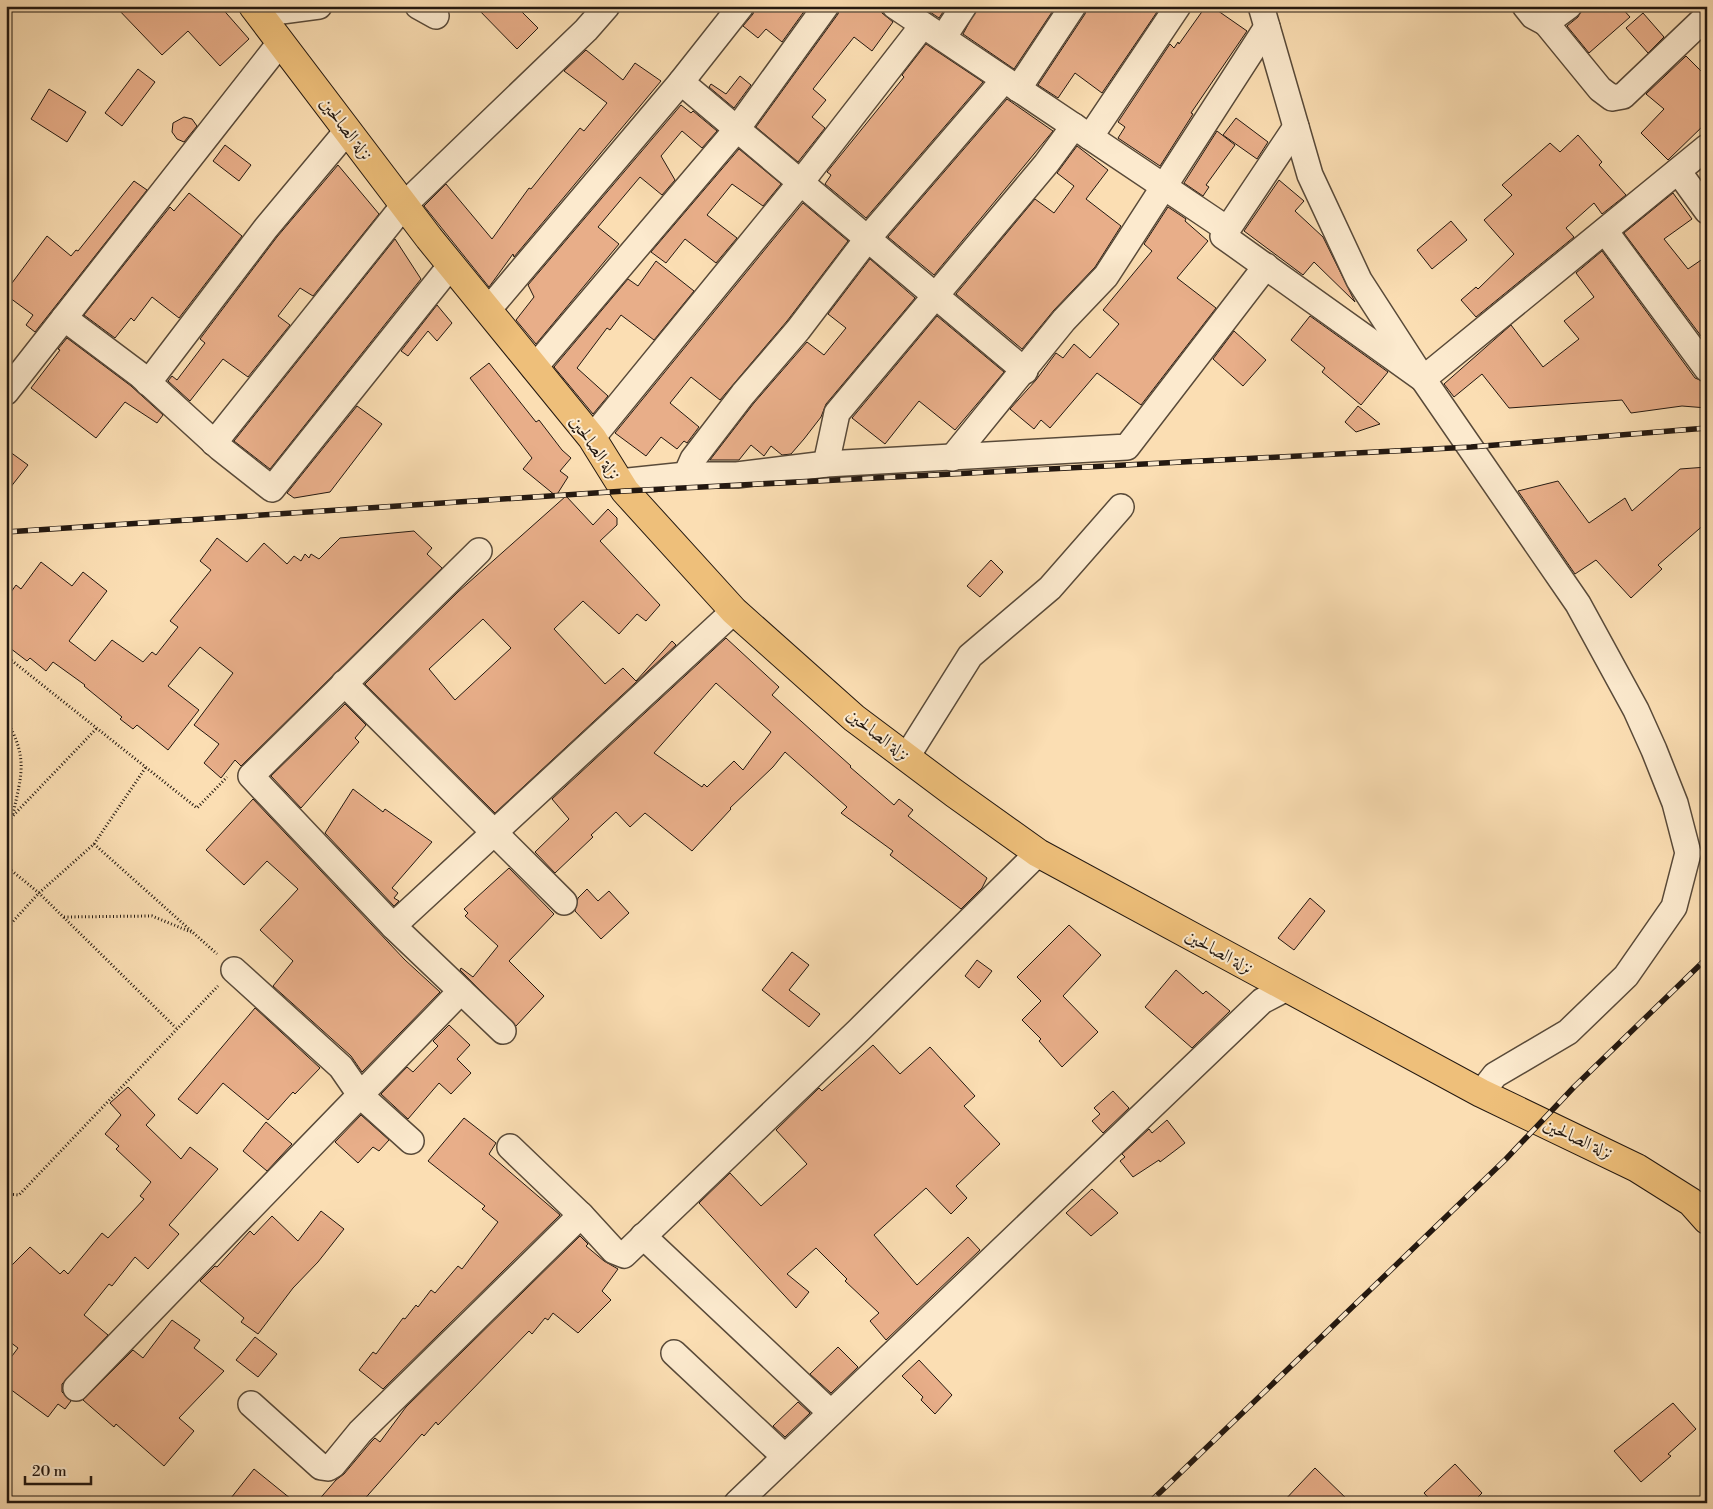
<svg xmlns="http://www.w3.org/2000/svg" width="1713" height="1509" font-family="'Libre Bodoni',Amiri,serif">
<style>
.building{fill:#e8ae89;stroke:#231810;fill-rule:evenodd}
.lines{fill:none;stroke-linecap:round;stroke-linejoin:round}
.minor-casing{stroke:#594a39;stroke-width:28}
.major-casing{stroke:#231810;stroke-width:30}
.path{stroke:#231810;stroke-width:3;stroke-dasharray:1 2.5;stroke-linecap:butt}
.minor{stroke:#fceace;stroke-width:25}
.major{stroke:#eebf7a;stroke-width:28}
.rail-casing{stroke:#231810;stroke-width:5.5}
.rail{stroke:#fceace;stroke-width:4;stroke-dasharray:11;stroke-linecap:butt}
.labels{text-anchor:middle;dominant-baseline:central;stroke-width:4;stroke-linejoin:round;paint-order:stroke}
.street-label{font-size:18px;fill:#231810;stroke:#fceace}
</style>
<rect width="100%" height="100%" fill="#fbdeb3"/>
<filter id="stains"><feTurbulence type="fractalNoise" baseFrequency=".004" numOctaves="4"/><feColorMatrix values="0 0 0 0 .2 0 0 0 0 .09 0 0 0 0 .02 0 0 0 .5 -.17"/></filter>
<radialGradient id="worn" r=".72"><stop offset=".6" stop-color="#630" stop-opacity="0"/><stop offset="1" stop-color="#630" stop-opacity=".3"/></radialGradient>
<g class="building">
<polygon points="115,6 220,6 249,39 220,66 188,31 162,55"/>
<polygon points="475,6 516,6 538,28 517,49"/>
<polygon points="755,6 808,6 782,42 766,29 758,38 743,26 753,14"/>
<polygon points="840,6 881,6 882,13 893,22 872,51 854,37 813,89 826,100 812,117 825,128 798,162 756,127 838,14"/>
<polygon points="921,6 947,6 939,18"/>
<polygon points="978,6 1056,6 1014,69 963,34"/>
<polygon points="1087,6 1161,6 1102,93 1075,73 1058,98 1038,85 1085,14"/>
<polygon points="1206,6 1211,6 1247,31 1191,113 1193,114 1160,166 1118,138 1125,127 1118,122 1170,44 1174,48 1178,42 1179,44"/>
<polygon points="1583,6 1620,6 1630,17 1589,53 1567,26 1578,17"/>
<polygon points="1643,13 1664,37 1648,53 1626,28"/>
<polygon points="926,44 983,82 866,218 825,184 831,175 827,172 904,77 902,75"/>
<polygon points="586,50 623,80 635,63 661,81 514,257 513,254 489,287 424,206 446,184 492,239 529,188 531,189 580,128 584,131 607,103 564,71"/>
<polygon points="1686,56 1707,77 1707,122 1668,160 1641,133 1664,109 1646,94"/>
<polygon points="138,69 155,82 122,126 105,113"/>
<polygon points="740,76 751,85 734,108 709,87 711,84 726,94"/>
<polygon points="49,89 86,112 67,142 31,119"/>
<polygon points="1007,99 1053,131 934,275 888,237"/>
<polygon points="681,105 691,113 693,111 717,131 702,148 682,131 661,156 675,180 662,195 640,177 598,227 619,244 536,344 516,320 534,297 528,285"/>
<polygon points="184,117 192,119 197,126 184,142 177,139 172,132 173,123"/>
<polygon points="1236,118 1268,142 1257,159 1223,135"/>
<polygon points="1217,131 1235,145 1206,185 1209,187 1203,196 1184,183"/>
<polygon points="1578,135 1602,162 1599,165 1626,195 1602,214 1594,203 1566,228 1574,237 1476,317 1461,300 1476,287 1478,289 1514,254 1484,220 1512,195 1502,185 1550,143 1560,152"/>
<polygon points="225,145 251,165 239,181 213,161"/>
<polygon points="1077,146 1108,170 1086,199 1121,226 1095,267 1054,310 1022,349 956,294 1035,199 1054,213 1074,186 1057,173"/>
<polygon points="739,149 781,184 763,206 732,184 707,215 737,238 716,263 685,239 666,263 651,252"/>
<polygon points="338,165 379,214 313,296 300,288 278,316 290,325 248,377 223,359 190,401 168,381 172,376 177,380 205,343 200,339 277,237"/>
<polygon points="1279,180 1304,201 1295,211 1323,237 1355,302 1314,262 1303,275 1244,231"/>
<polygon points="134,181 147,190 35,332 26,325 33,315 6,295 6,291 47,236 71,256 76,250 78,251"/>
<polygon points="189,193 242,236 179,318 152,297 134,321 131,318 115,338 84,315 170,207 174,211"/>
<polygon points="1673,193 1692,219 1664,239 1688,269 1707,256 1707,344 1624,233"/>
<polygon points="803,203 848,241 787,321 720,400 691,377 670,403 699,427 687,443 684,441 677,449 661,437 646,456 615,433"/>
<polygon points="1168,207 1186,219 1185,221 1208,241 1177,278 1216,308 1141,405 1097,373 1050,428 1041,420 1034,429 1010,409 1036,380 1056,353 1063,358 1074,344 1090,358 1119,324 1103,310 1152,251 1144,244"/>
<polygon points="1451,221 1467,240 1432,269 1417,250"/>
<polygon points="395,239 421,279 270,469 234,441"/>
<polygon points="1602,251 1695,378 1707,383 1707,408 1682,406 1631,413 1622,400 1509,408 1482,374 1454,397 1444,384 1511,325 1543,367 1579,339 1564,321 1594,297 1576,273"/>
<polygon points="870,259 915,298 826,404 821,417 804,439 791,454 782,455 771,446 764,456 751,445 739,460 710,460 754,403 807,342 824,355 846,328 828,314"/>
<polygon points="656,261 694,291 654,340 621,315 610,330 607,328 577,368 608,396 593,414 554,367 628,279 638,286"/>
<polygon points="437,305 452,323 437,341 428,331 408,356 401,351"/>
<polygon points="937,316 1004,372 955,430 919,401 885,444 852,418"/>
<polygon points="1310,316 1388,372 1361,405 1322,372 1325,368 1291,340"/>
<polygon points="1234,331 1266,360 1243,386 1213,359"/>
<polygon points="67,338 131,386 163,415 157,423 125,402 96,438 31,388 60,350 58,349"/>
<polygon points="489,363 536,422 539,420 562,450 571,458 560,471 568,477 556,496 523,469 532,458 470,378"/>
<polygon points="357,406 382,424 330,492 294,498 287,493"/>
<polygon points="1358,406 1380,424 1356,432 1345,422"/>
<polygon points="6,449 28,465 6,493"/>
<polygon points="1707,467 1707,522 1658,565 1662,569 1631,598 1596,560 1575,574 1518,491 1558,481 1589,523 1625,498 1632,511 1680,469"/>
<path d="M 566,496 L 593,525 L 608,509 L 617,518 L 617,525 L 600,541 L 660,605 L 646,621 L 637,614 L 619,634 L 583,601 L 554,629 L 605,684 L 623,668 L 636,681 L 672,641 L 676,645 L 495,813 L 365,684 L 458,592 ZM 483,619 L 511,648 L 455,700 L 429,669 Z"/>
<polygon points="414,531 432,548 427,554 442,568 241,766 235,760 221,778 204,763 219,744 194,725 233,673 200,647 168,686 199,710 168,750 137,725 133,729 120,719 122,717 84,686 85,685 53,662 46,671 30,658 27,661 6,645 6,599 16,585 21,589 41,562 72,586 83,572 107,591 69,641 95,661 112,640 143,662 152,652 156,655 178,627 170,621 211,570 200,561 217,538 247,562 264,543 287,564 294,556 301,561 305,554 309,558 311,554 319,559 340,538"/>
<polygon points="991,560 1003,572 980,597 967,586"/>
<path d="M 726,638 L 779,687 L 772,695 L 851,766 L 850,767 L 894,805 L 899,799 L 913,810 L 908,816 L 987,878 L 982,888 L 961,909 L 890,855 L 893,851 L 841,813 L 847,807 L 785,752 L 773,767 L 730,808 L 731,809 L 692,851 L 645,813 L 630,827 L 616,812 L 591,835 L 593,837 L 555,873 L 535,852 L 569,819 L 552,799 ZM 716,683 L 771,732 L 743,770 L 734,761 L 707,787 L 704,784 L 702,787 L 654,753 Z"/>
<polygon points="345,704 366,725 355,738 359,742 301,808 271,776"/>
<polygon points="353,789 383,812 385,809 432,842 392,888 398,893 394,898 399,901 394,906 325,833"/>
<polygon points="253,799 405,960 440,992 362,1072 351,1056 273,986 293,961 260,930 298,889 267,861 244,885 206,850"/>
<polygon points="509,868 554,914 509,961 544,996 516,1026 460,970 461,968 473,977 498,946 465,916 468,913 464,909"/>
<polygon points="587,889 598,901 609,891 629,913 601,939 575,911 578,898"/>
<polygon points="1310,898 1325,911 1294,950 1278,938"/>
<polygon points="1069,925 1101,955 1063,996 1098,1032 1062,1067 1039,1041 1041,1039 1022,1020 1041,1001 1017,977"/>
<polygon points="792,952 809,965 789,990 820,1014 809,1027 762,990"/>
<polygon points="977,960 992,971 979,988 965,976"/>
<polygon points="1176,970 1203,994 1206,991 1230,1011 1192,1048 1145,1007"/>
<polygon points="255,1008 320,1068 295,1094 293,1092 268,1120 223,1083 197,1114 178,1099"/>
<polygon points="449,1025 470,1045 457,1059 471,1073 451,1094 439,1083 408,1119 381,1094 407,1067 413,1072 438,1046 433,1041"/>
<polygon points="873,1045 900,1074 930,1047 975,1096 964,1106 1000,1144 956,1186 967,1198 951,1214 926,1188 874,1235 917,1285 968,1237 980,1250 886,1340 870,1321 879,1313 845,1281 847,1279 816,1248 787,1274 809,1292 796,1308 699,1203 730,1173 761,1206 807,1164 776,1130 819,1088 822,1091"/>
<polygon points="128,1087 155,1115 146,1125 181,1159 190,1147 218,1169 169,1225 179,1234 148,1269 135,1257 112,1286 109,1284 84,1315 108,1335 62,1384 62,1392 71,1401 65,1409 58,1404 48,1417 6,1386 6,1364 18,1348 6,1339 6,1271 30,1247 60,1274 64,1270 68,1274 102,1233 108,1238 144,1199 140,1196 151,1182 116,1149 119,1146 105,1134 121,1115 110,1103"/>
<polygon points="1113,1091 1129,1108 1103,1133 1092,1121 1100,1114 1094,1108"/>
<polygon points="361,1115 389,1140 379,1151 373,1147 358,1163 335,1142"/>
<polygon points="464,1118 496,1143 489,1154 560,1215 383,1389 359,1370 373,1352 376,1354 403,1318 405,1319 416,1305 418,1307 431,1290 435,1293 458,1266 462,1269 498,1222 482,1209 485,1206 428,1161"/>
<polygon points="1167,1120 1185,1143 1160,1162 1159,1160 1133,1177 1120,1161 1125,1157 1122,1154 1149,1129 1152,1133"/>
<polygon points="266,1122 292,1144 267,1171 243,1151"/>
<polygon points="1092,1189 1118,1213 1091,1236 1066,1213"/>
<polygon points="321,1211 344,1229 318,1262 293,1288 258,1334 241,1322 244,1318 200,1281 215,1266 217,1267 250,1231 254,1235 272,1216 298,1241"/>
<polygon points="580,1236 588,1244 586,1246 604,1261 618,1269 602,1291 611,1300 578,1333 553,1313 548,1320 545,1318 532,1334 529,1331 438,1425 436,1422 424,1436 422,1434 361,1503 316,1503 336,1480 344,1474 371,1442 375,1438 380,1442 406,1407"/>
<polygon points="172,1320 200,1340 194,1348 224,1371 179,1418 194,1431 164,1466 116,1424 114,1427 83,1400 133,1350 143,1358"/>
<polygon points="255,1337 277,1354 258,1377 236,1360"/>
<polygon points="838,1347 858,1367 831,1393 810,1374"/>
<polygon points="919,1360 952,1395 935,1414 921,1400 923,1397 902,1376"/>
<polygon points="798,1402 810,1413 785,1437 773,1426"/>
<polygon points="1673,1403 1696,1429 1668,1454 1671,1456 1641,1482 1614,1451"/>
<polygon points="1455,1464 1482,1493 1472,1503 1433,1503 1424,1493"/>
<polygon points="1315,1468 1351,1503 1282,1503"/>
<polygon points="254,1469 296,1503 227,1503"/>
</g>
<g class="lines">
<defs>
<g id="minor">
<polyline points="418,6 436,16"/>
<polyline points="895,6 1227,229"/>
<polyline points="1261,6 1310,175 1359,280 1423,379 1578,604 1636,710 1654,750 1675,803 1688,853 1674,907 1626,976 1568,1032 1495,1075 1481,1093"/>
<polyline points="1525,6 1533,16 1546,23 1569,6"/>
<polyline points="259,14 319,6"/>
<polyline points="1546,23 1600,89 1612,98 1623,96 1707,16"/>
<polyline points="943,38 964,6"/>
<polyline points="681,82 1025,371"/>
<polyline points="1018,89 1073,6"/>
<polyline points="1296,127 1223,236 1423,379 1707,147"/>
<polyline points="1090,137 1178,6"/>
<polyline points="1678,171 1707,211"/>
<polyline points="1605,231 1707,369"/>
<polyline points="488,310 681,82 741,6"/>
<polyline points="64,318 140,375 220,448 272,489 451,265"/>
<polyline points="534,368 737,129 826,6"/>
<polyline points="148,383 266,228 347,131"/>
<polyline points="6,392 280,43"/>
<polyline points="592,438 801,182 923,25"/>
<polyline points="214,443 404,205 586,30 607,6"/>
<polyline points="952,458 1064,320 1106,276 1267,27"/>
<polyline points="826,464 837,413 1046,164 1074,126"/>
<polyline points="686,475 693,459 743,394 798,330 868,238 1004,80"/>
<polyline points="619,482 686,475 737,475 826,464 1127,447 1266,266"/>
<polyline points="479,551 251,776 393,926 503,1031"/>
<polyline points="344,683 564,902"/>
<polyline points="906,758 970,656 1050,588 1121,507"/>
<polyline points="393,926 734,611"/>
<polyline points="234,970 341,1067 361,1096 411,1141"/>
<polyline points="510,1147 581,1215"/>
<polyline points="643,1236 831,1413"/>
<polyline points="674,1353 785,1457"/>
<polyline points="76,1388 461,991"/>
<polyline points="251,1404 321,1467 328,1468 333,1465 360,1432 581,1215 614,1251 624,1255 859,1030 1038,853"/>
<polyline points="737,1503 1262,1001 1285,989"/>
</g>
<polyline id="major" points="253,6 429,238 592,438 625,491 734,611 854,718 954,793 1038,853 1481,1093 1637,1168 1691,1202 1707,1220"/>
</defs>
<use href="#minor" class="minor-casing"/>
<use href="#major" class="major-casing"/>
<g class="path">
<polyline points="6,656 197,808 227,777"/>
<path d="M 6,719 C 28,758 22,773 13,814"/>
<polyline points="6,823 97,728"/>
<polyline points="94,844 217,954"/>
<polyline points="6,866 39,893 176,1028"/>
<polyline points="64,917 152,916 191,932"/>
<polyline points="6,929 39,893 94,844 146,767"/>
<polyline points="6,1194 19,1195 218,986"/>
</g>
<use href="#minor" class="minor"/>
<use href="#major" class="major"/>
<defs>
<g id="rail">
<polyline points="6,532 625,491 1471,447 1707,428"/>
<polyline points="1149,1503 1506,1159 1574,1087 1707,958"/>
</g>
</defs>
<use href="#rail" class="rail-casing"/>
<use href="#rail" class="rail"/>
</g>
<g class="labels">
<g class="street-label">
<text transform="translate(346 129) rotate(53)">نزلة الصالحين</text>
<text transform="translate(595 448) rotate(55)">نزلة الصالحين</text>
<text transform="translate(878 735) rotate(38)">نزلة الصالحين</text>
<text transform="translate(1219 952) rotate(29)">نزلة الصالحين</text>
<text transform="translate(1578 1139) rotate(25)">نزلة الصالحين</text>
</g>
</g>
<rect width="1713" height="1509" fill="none" stroke="#fbdeb3" stroke-width="25"/>
<rect x="8" y="8" width="1698" height="1494" fill="none" stroke="#231810" stroke-width="2.5"/>
<rect x="12" y="12" width="1688" height="1484" fill="none" stroke="#231810"/>
<path d="M25 1476v8h66v-8" fill="none" stroke="#231810" stroke-width="2.5"/>
<text x="32" y="1476" font-size="15" fill="#231810" stroke="#fceace" stroke-width="4" paint-order="stroke">20 m</text>
<rect width="100%" height="100%" filter="url(#stains)"/>
<rect width="100%" height="100%" fill="url(#worn)"/>
</svg>
